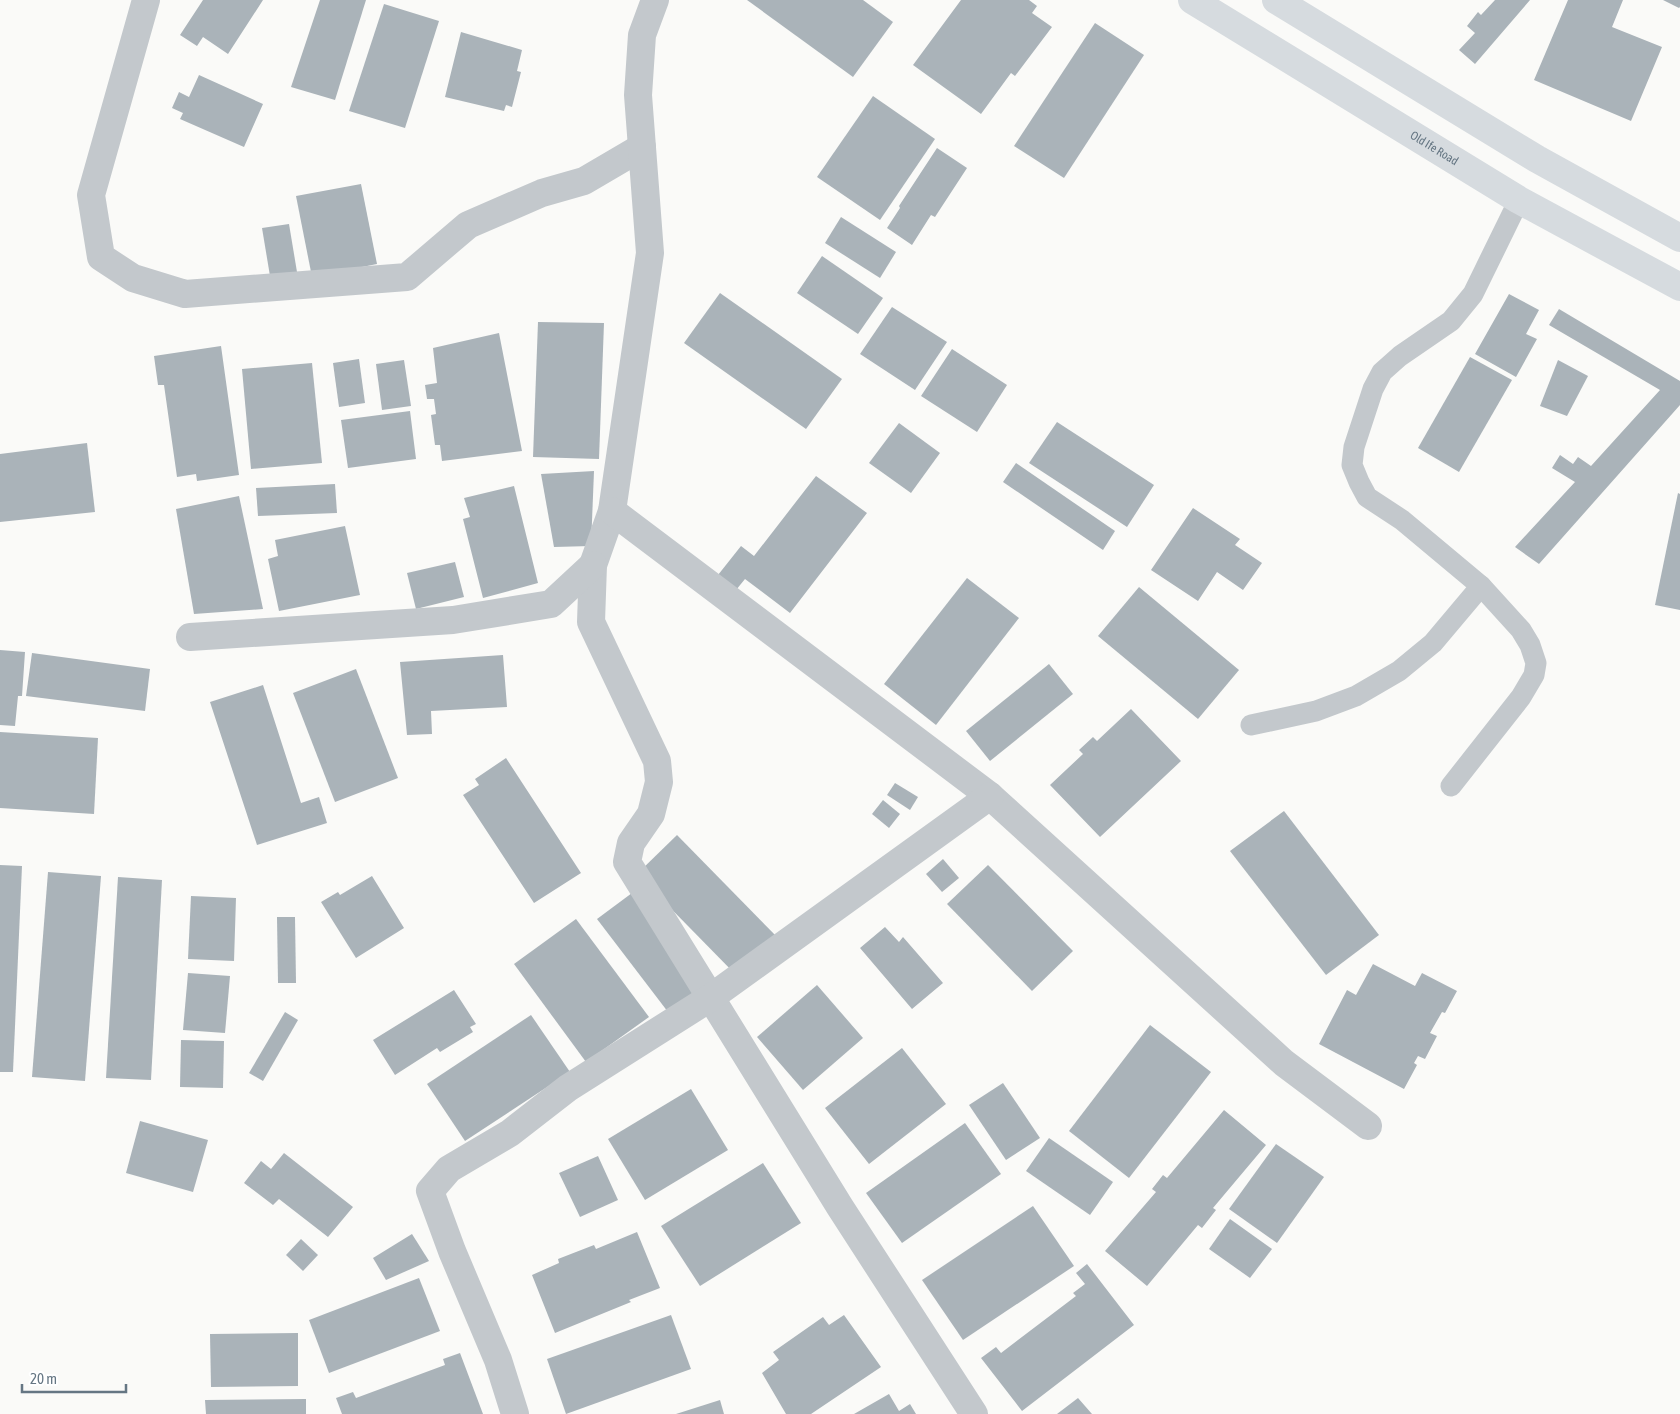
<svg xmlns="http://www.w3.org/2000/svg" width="1680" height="1414" font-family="'Asap Condensed',sans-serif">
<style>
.building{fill:#aab3b9}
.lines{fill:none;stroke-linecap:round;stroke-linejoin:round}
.lane{stroke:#c3c8cc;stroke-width:21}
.street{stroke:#c3c8cc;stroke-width:28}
.primary{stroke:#d6dbdf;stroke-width:28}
.labels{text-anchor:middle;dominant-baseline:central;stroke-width:5;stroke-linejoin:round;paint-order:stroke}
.street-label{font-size:12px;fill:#657683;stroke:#fff}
</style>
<rect width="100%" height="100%" fill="#fafaf8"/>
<g class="building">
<polygon points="203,0 263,0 228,54 203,37 197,46 180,35"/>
<polygon points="320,0 366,0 335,100 291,87"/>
<polygon points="747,0 863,0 893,22 853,77"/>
<polygon points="961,0 1029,0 1037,6 1032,13 1052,27 1015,76 1011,73 981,114 913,65"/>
<polygon points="1495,0 1530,0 1475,64 1459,50 1475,33 1467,26 1478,12 1481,15"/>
<polygon points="1568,0 1623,0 1612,27 1662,47 1631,121 1534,80"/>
<polygon points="1663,0 1680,0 1680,7 1679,8"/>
<polygon points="384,4 439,21 405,128 349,111"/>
<polygon points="1095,23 1144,55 1064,178 1014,146"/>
<polygon points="461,32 522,50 517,71 521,72 512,107 506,105 504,111 445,97"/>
<polygon points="199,75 263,104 244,147 180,119 183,113 172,108 179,92 189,97"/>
<polygon points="873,96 935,139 880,220 817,177"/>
<polygon points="937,148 967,168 935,217 931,215 912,245 887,228 900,208 899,206"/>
<polygon points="361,184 377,264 312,277 296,196"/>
<polygon points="841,217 896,252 880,278 825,243"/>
<polygon points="289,224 299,284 272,288 262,228"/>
<polygon points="822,256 883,298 858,334 797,293"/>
<polygon points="720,293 842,379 806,429 684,343"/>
<polygon points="1509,294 1539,310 1526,334 1537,339 1516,377 1475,354"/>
<polygon points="892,307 947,342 915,390 860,354"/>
<polygon points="1559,309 1680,381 1680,405 1539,564 1515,547 1575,482 1552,468 1560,455 1573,464 1578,457 1591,466 1660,390 1549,325"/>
<polygon points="538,322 604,323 599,459 533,457"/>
<polygon points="499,333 522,451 442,461 440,445 435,445 431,415 436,414 434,399 427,399 425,385 437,383 433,348"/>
<polygon points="221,346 239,475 197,481 196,474 177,477 164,385 158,385 154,356"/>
<polygon points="952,349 1007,385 977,432 921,396"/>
<polygon points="1470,357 1512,380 1459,472 1418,448"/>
<polygon points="359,359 365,403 339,407 333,363"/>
<polygon points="404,360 411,406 382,410 376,364"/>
<polygon points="1558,360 1588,376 1567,416 1540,406"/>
<polygon points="312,363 322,463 251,469 242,369"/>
<polygon points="410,411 416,459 348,468 341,420"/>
<polygon points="1057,422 1154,485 1127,527 1029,463"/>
<polygon points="899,423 940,453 911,493 869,463"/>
<polygon points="87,443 95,512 0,522 0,454"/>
<polygon points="1016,463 1115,531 1103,550 1003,482"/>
<polygon points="594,471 591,546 554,547 541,474"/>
<polygon points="816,476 867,513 790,613 745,579 736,590 718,575 741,546 754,556"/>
<polygon points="335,484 337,513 258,516 256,488"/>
<polygon points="514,486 538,583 483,598 463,519 470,517 464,498"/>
<polygon points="1678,493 1680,494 1680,610 1655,605"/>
<polygon points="239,496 263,609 194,614 176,509"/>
<polygon points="1193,508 1240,539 1235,545 1262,563 1243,590 1217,572 1198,601 1151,570"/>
<polygon points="345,526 360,595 279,611 268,559 278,556 275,540"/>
<polygon points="455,562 464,597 416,609 407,573"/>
<polygon points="967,578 1019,618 936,725 884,684"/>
<polygon points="1139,587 1239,670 1198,719 1098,636"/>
<polygon points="0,650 25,652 22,696 18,696 15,726 0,725"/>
<polygon points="32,653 150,669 145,711 26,696"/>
<polygon points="503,655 507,707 431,711 432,734 407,735 400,662"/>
<polygon points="1049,664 1073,694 990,761 966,731"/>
<polygon points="356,669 398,778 335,802 293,693"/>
<polygon points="263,685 301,803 319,797 327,823 257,845 210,702"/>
<polygon points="1131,709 1181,761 1100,837 1050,785 1083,754 1079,750 1093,737 1097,741"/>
<polygon points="0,732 98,738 94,814 0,808"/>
<polygon points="506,758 581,873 534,903 463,795 479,785 475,779"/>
<polygon points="895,783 918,797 910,810 887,795"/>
<polygon points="883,800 900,814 889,828 872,814"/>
<polygon points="1284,811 1379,935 1326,975 1230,851"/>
<polygon points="677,835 779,939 739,978 637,874"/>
<polygon points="943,859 959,878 942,892 926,874"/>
<polygon points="0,865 22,866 13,1072 0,1072"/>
<polygon points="988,865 1073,951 1032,991 947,904"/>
<polygon points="48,872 101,876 85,1081 32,1077"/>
<polygon points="372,876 404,928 356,958 321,902 338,892 340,895"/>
<polygon points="118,877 162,880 151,1080 106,1078"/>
<polygon points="632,893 702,986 668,1012 597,919"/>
<polygon points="191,896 236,898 234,961 188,959"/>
<polygon points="277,917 295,917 296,983 278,983"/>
<polygon points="576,919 649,1017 586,1062 514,964"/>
<polygon points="885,927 899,942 903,937 943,983 912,1009 860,948"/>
<polygon points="1373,964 1415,986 1422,973 1457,991 1445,1013 1442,1012 1430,1033 1437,1036 1425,1059 1418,1056 1414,1063 1417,1065 1404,1089 1319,1044 1347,990 1356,995"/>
<polygon points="188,973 230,976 225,1033 183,1030"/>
<polygon points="817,985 863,1038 803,1090 757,1037"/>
<polygon points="454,990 476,1024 470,1027 473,1032 440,1052 437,1048 395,1075 373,1040"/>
<polygon points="285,1012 298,1020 263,1081 249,1073"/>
<polygon points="531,1015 570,1072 465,1141 427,1084"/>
<polygon points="1150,1025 1211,1072 1129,1178 1069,1131"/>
<polygon points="181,1040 224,1041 223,1088 180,1087"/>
<polygon points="902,1048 946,1104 869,1164 825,1108"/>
<polygon points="1003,1083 1040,1138 1006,1160 969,1105"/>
<polygon points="691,1089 728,1150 645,1200 608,1139"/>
<polygon points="1224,1110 1266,1145 1213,1208 1216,1210 1202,1228 1198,1225 1147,1286 1105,1251 1156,1192 1152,1189 1163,1175 1167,1178"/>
<polygon points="140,1121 208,1140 193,1192 126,1173"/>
<polygon points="965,1123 1001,1174 902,1243 866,1193"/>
<polygon points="1049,1138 1113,1182 1090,1215 1026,1171"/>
<polygon points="1276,1144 1324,1177 1277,1243 1229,1209"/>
<polygon points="284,1153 353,1207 328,1237 279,1199 273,1205 244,1183 261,1161 271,1169"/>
<polygon points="598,1156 618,1200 580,1217 559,1173"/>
<polygon points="763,1163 801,1223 700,1286 661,1226"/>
<polygon points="1033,1206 1074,1266 963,1340 922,1280"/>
<polygon points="1230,1219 1272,1249 1250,1278 1209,1249"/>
<polygon points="637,1232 660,1288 629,1300 631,1302 555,1333 532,1275 559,1263 558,1259 594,1245 596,1249"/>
<polygon points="412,1234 429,1261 386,1280 373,1258"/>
<polygon points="301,1239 318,1255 303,1271 286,1255"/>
<polygon points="1087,1264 1134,1325 1022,1411 981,1358 996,1347 1001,1353 1076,1296 1073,1293 1085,1284 1076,1273"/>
<polygon points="419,1278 440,1331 329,1373 309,1320"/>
<polygon points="671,1315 691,1369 566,1414 547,1359"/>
<polygon points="844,1315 881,1367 811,1414 786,1414 762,1373 779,1360 773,1352 823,1317 829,1325"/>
<polygon points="298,1333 298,1386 211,1387 210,1334"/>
<polygon points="460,1353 483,1414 342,1414 336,1398 353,1392 356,1398 445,1365 443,1359"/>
<polygon points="889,1394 899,1411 910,1404 916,1414 854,1414"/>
<polygon points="1078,1398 1092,1414 1057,1414"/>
<polygon points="306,1399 306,1414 206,1414 205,1400"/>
<polygon points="720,1400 724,1414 676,1414"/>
</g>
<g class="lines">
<g class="lane">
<polyline points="1251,725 1316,711 1356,696 1399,671 1433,643 1481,586"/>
<polyline points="1451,786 1521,697 1534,675 1536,663 1530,645 1521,630 1481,586 1402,520 1367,497 1359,482 1352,465 1354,447 1373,389 1382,372 1400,356 1451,321 1473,294 1519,200"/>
</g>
<g class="street">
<polyline points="146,0 91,195 101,257 133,278 185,294 407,277 468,225 542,193 584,181 642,147"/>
<polyline points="655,0 642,35 638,95 650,253 612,511 593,565 591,622 657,761 659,782 651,814 631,843 627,862 840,1207 974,1414"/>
<polyline points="612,511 990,796 1284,1063 1368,1126"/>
<polyline points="190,637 453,620 551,604 593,565"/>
<polyline points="515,1414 498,1360 452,1251 430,1191 449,1169 510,1133 568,1088 710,998 990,796"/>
</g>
<g class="primary">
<path id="s1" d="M 1192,0 L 1519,200 L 1680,287"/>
<polyline points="1276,0 1537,159 1680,238"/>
</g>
</g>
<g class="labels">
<g class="street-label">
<text stroke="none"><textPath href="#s1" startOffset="284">Old Ife Road</textPath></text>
</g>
</g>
<path d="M22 1384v8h104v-8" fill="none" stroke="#657683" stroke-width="2.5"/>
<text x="30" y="1384" font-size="15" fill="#657683" stroke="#ffffff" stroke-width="4" paint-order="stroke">20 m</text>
</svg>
